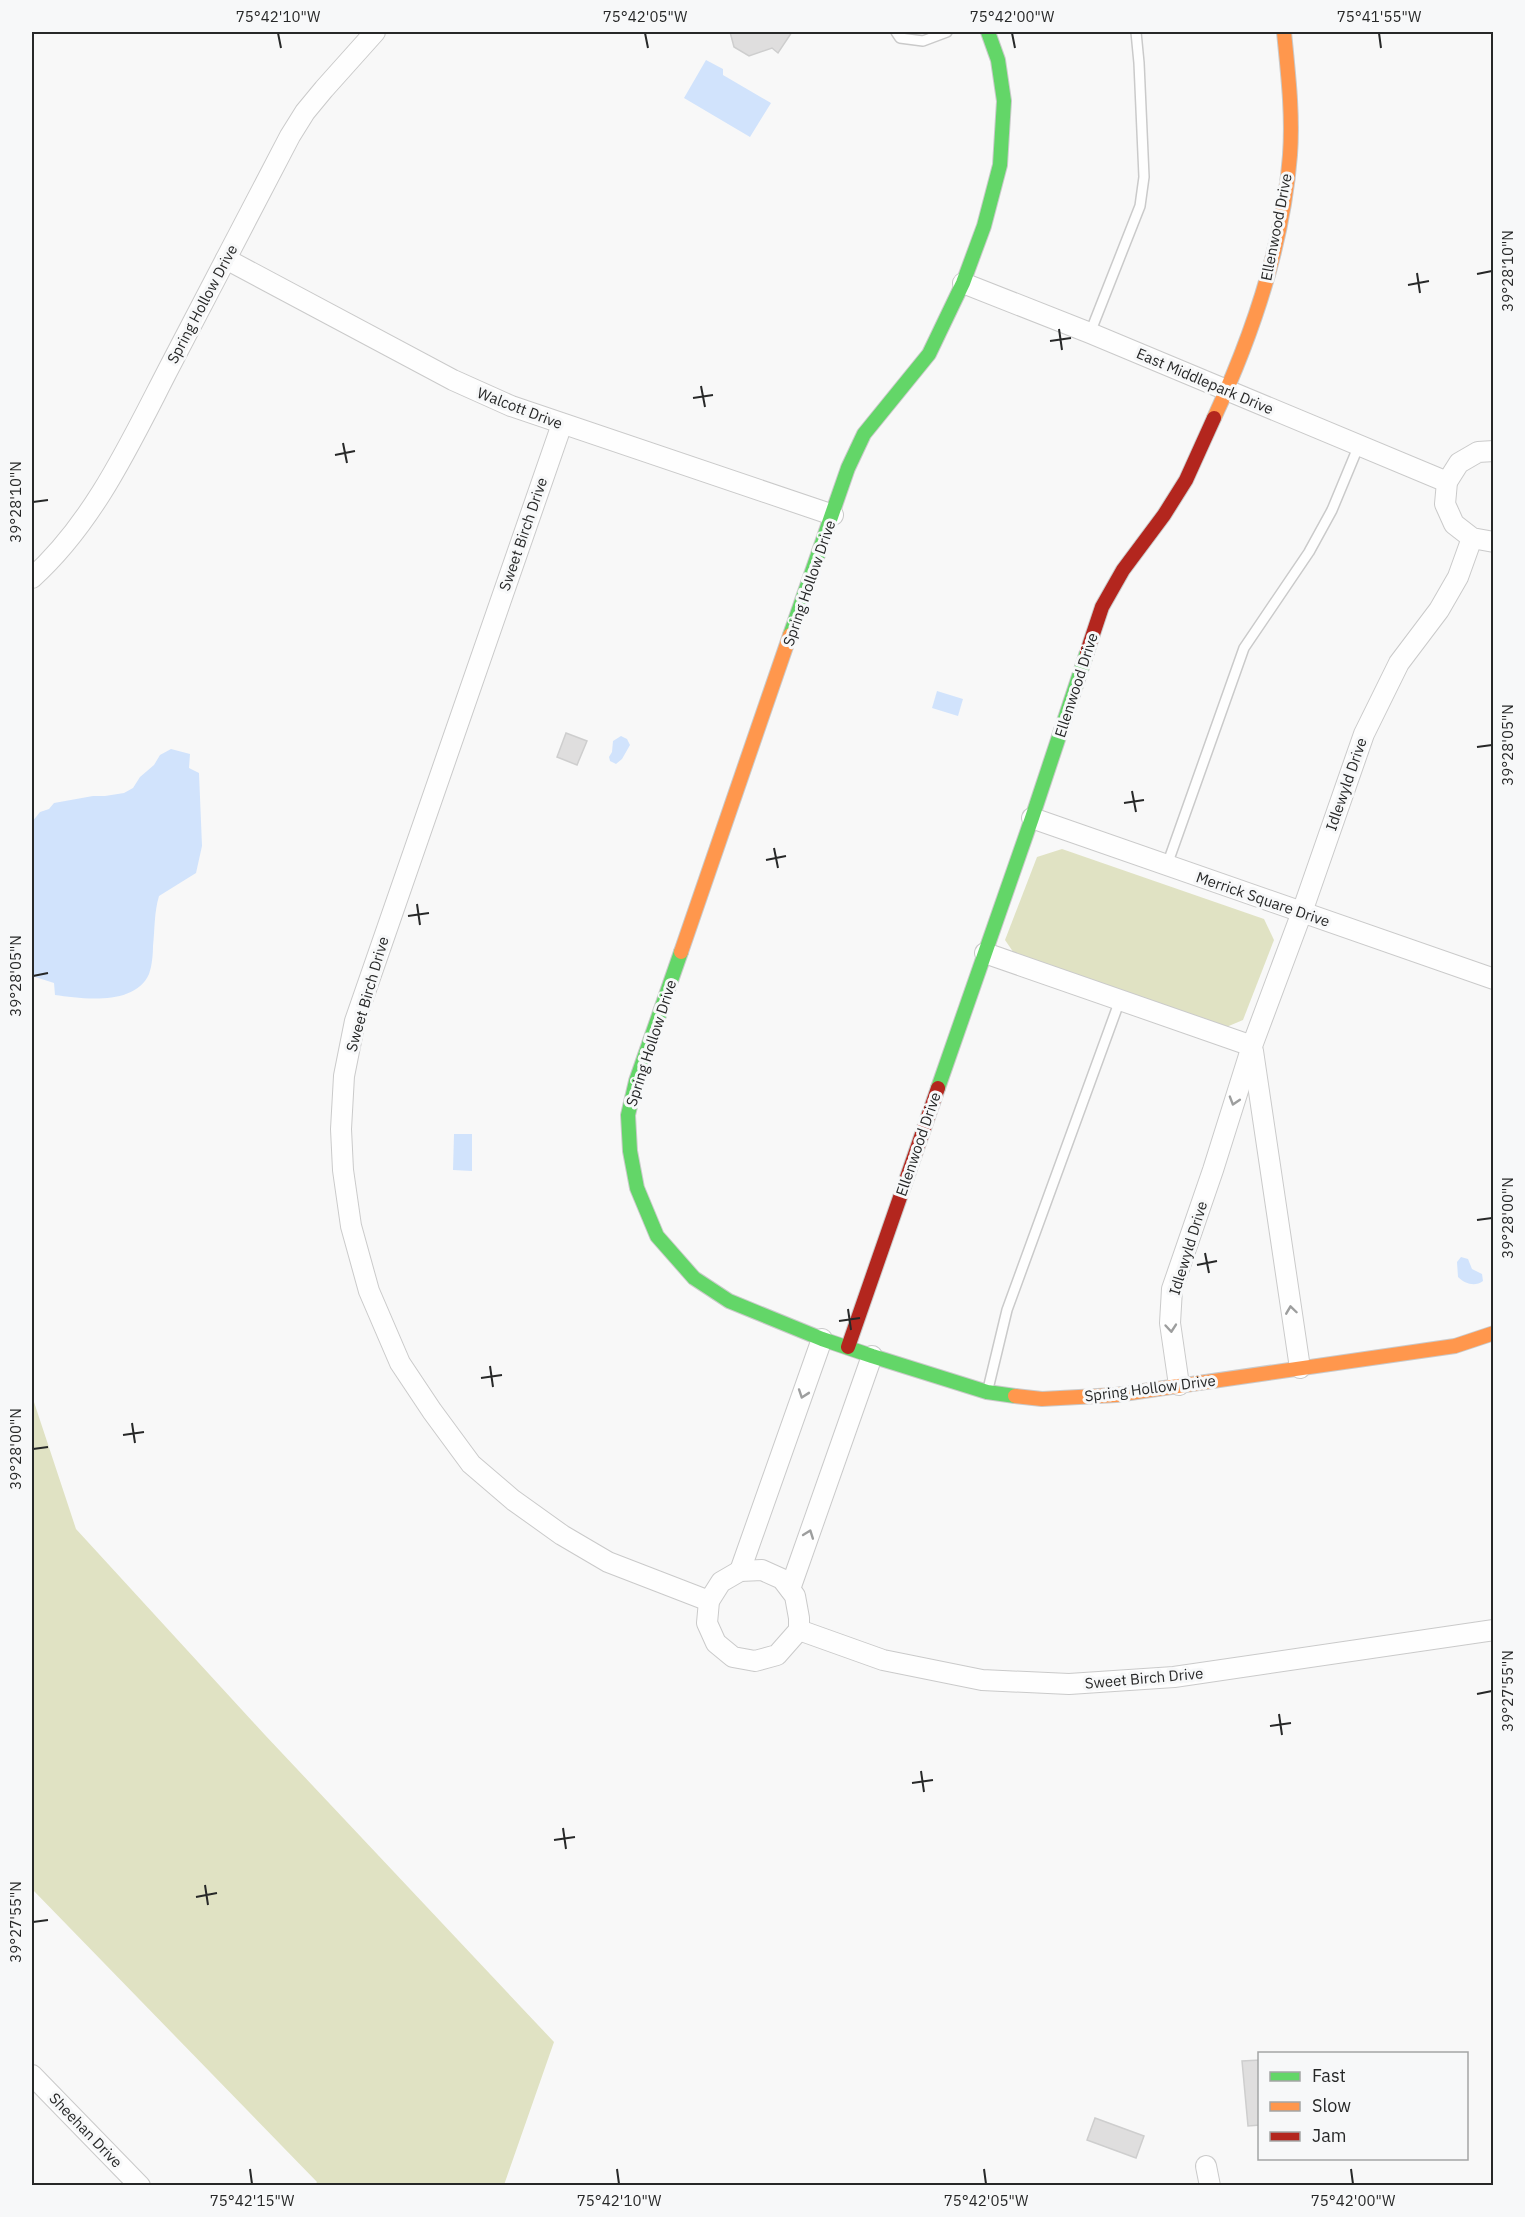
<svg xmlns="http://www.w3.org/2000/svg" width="1525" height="2217" font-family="'IBM Plex Sans',sans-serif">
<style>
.green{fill:#e0e2c3}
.water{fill:#d1e3fc}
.building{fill:#dfdede;stroke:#cecece;stroke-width:1.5}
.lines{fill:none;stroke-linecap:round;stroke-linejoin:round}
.lane-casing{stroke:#cacaca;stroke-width:12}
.street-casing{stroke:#cacaca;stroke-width:22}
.fast-casing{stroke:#cacaca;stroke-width:16}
.slow-casing{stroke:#cacaca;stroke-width:16}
.jam-casing{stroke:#cacaca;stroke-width:16}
.lane{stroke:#fefefe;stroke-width:9}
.street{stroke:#fefefe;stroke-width:20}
.fast{stroke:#63d668;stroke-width:14}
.slow{stroke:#ff974d;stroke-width:14}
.jam{stroke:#b3261e;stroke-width:14}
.oneway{stroke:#9d9e9e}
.ticks{fill:none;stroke:#272828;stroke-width:2}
.labels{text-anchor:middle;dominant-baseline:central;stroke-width:6;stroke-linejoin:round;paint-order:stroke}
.street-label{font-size:15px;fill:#272828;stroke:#f7f8f9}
.neatline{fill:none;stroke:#272828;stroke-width:2}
.ticks-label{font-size:15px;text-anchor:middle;fill:#272828}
</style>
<rect width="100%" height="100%" fill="#f8f8f8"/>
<g class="green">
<polygon points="1062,849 1264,919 1274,940 1243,1020 1224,1028 1018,959 1005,940 1037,857"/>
<polygon points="32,1396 76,1529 265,1735 554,2042 504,2185 315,2185 317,2182 32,1889"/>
</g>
<g class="water">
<polygon points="706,60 723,69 723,75 771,103 750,137 684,98"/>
<polygon points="937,691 963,699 958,716 932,708"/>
<polygon points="621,736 627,739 630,745 622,759 616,764 610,761 609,757 612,752 613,741"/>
<path d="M 171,749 L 190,754 L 189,768 L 199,773 L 202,846 L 196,873 L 159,896 C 154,913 155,928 153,946 C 153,954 152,966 149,974 C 135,1006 83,999 55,995 L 54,983 L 32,976 L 32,822 L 40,812 L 49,809 L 54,803 L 93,796 L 105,796 L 124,793 L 133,788 L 140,777 L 154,765 L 160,755 Z"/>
<polygon points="454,1134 472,1134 472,1171 453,1170"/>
<path d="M 1461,1257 L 1468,1259 L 1472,1269 L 1482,1274 L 1483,1281 C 1475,1287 1465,1284 1458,1277 L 1457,1262 Z"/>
</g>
<g class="building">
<polygon points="730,32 792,32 778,53 772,48 749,56 734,47"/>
<polygon points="566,733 587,741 577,765 557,757"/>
<polygon points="1260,2060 1260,2125 1248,2126 1242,2061"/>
<polygon points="1095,2118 1144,2136 1136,2158 1087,2140"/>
</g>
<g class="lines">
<defs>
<g id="lane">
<polyline points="896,32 900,38 923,41 947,32"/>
<polyline points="1090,333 1140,206 1144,177 1139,63 1136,32"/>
<polyline points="1167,865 1244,648 1309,552 1332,510 1359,445"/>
<polyline points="988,1389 1007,1310 1120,1000"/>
</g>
<g id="street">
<polyline points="226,259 453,380 511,406 833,515"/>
<polyline points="963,283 1090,333 1447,482"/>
<polyline points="562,424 355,1021 344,1076 341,1129 343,1170 351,1226 369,1291 400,1363 432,1411 471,1464 513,1500 562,1535 608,1562 709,1601"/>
<polyline points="1494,451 1478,452 1459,463 1447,482 1445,504 1454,524 1472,538 1494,542"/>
<path d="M 32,578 C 95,521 131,441 170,366 C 210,289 250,213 290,136 L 305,112 L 324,89 L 375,32"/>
<polyline points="1032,818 1494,979"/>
<polyline points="985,953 1252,1046"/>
<polyline points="1253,1051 1300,1368"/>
<polyline points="1179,1385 1170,1323 1172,1289 1213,1170 1252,1046 1302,912 1364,734 1399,663 1439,610 1458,577 1472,538"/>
<polygon points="762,1570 782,1579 795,1596 799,1618 799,1630 777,1655 755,1661 733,1657 716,1643 707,1623 709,1601 721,1582 740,1571"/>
<polyline points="740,1571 822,1339"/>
<polyline points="790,1589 872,1356"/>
<polyline points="799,1630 883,1660 982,1680 1069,1684 1174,1677 1494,1630"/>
<polyline points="32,2075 140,2186"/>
<polyline points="1206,2166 1210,2186"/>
</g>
<g id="fast">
<polyline points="790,635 848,468 864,434 929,354 963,283 984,226 1000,165 1004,101 998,60 988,32"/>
<polyline points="681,952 636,1081 628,1115 630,1151 637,1188 657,1236 694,1278 729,1301 822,1339 872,1356 987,1392 1015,1396"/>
<polyline points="938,1088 1032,818 1087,652"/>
</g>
<g id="slow">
<path d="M 1214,418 C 1252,336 1283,247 1290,155 C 1293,114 1288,73 1284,32"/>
<polyline points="681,952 790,635"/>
<polyline points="1015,1396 1042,1399 1116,1395 1455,1346 1494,1333"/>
</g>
<g id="jam">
<polyline points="1087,652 1102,607 1123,570 1164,515 1186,480 1214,418"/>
<polyline points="848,1347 938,1088"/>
</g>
</defs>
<use href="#lane" class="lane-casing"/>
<use href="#street" class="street-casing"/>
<use href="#fast" class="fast-casing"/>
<use href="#slow" class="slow-casing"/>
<use href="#jam" class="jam-casing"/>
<use href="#lane" class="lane"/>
<use href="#street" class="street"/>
<use href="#fast" class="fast"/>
<use href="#slow" class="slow"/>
<use href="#jam" class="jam"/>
</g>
<defs><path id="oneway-chevron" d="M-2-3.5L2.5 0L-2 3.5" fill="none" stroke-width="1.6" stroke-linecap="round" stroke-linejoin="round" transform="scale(1.5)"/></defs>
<g class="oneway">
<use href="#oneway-chevron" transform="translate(1234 1101) rotate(107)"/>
<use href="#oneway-chevron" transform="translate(1291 1310) rotate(-98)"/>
<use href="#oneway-chevron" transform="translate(1171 1328) rotate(85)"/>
<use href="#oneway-chevron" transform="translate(803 1394) rotate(109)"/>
<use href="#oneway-chevron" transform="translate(809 1534) rotate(-70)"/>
</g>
<path class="ticks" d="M 278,33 L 281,48M 645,33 L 648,48M 1012,33 L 1015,48M 1379,33 L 1381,48M 1417,273 L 1420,293M 1477,274 L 1492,271M 1408,285 L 1429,281M 1059,329 L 1062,350M 1050,341 L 1071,338M 701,386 L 705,407M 693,398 L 713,395M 343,443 L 347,463M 335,455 L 355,451M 33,502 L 48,500M 1477,747 L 1492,745M 1132,791 L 1136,812M 1124,803 L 1144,800M 774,848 L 778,868M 766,860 L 786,856M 417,904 L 420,925M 408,916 L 429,913M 33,976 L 48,973M 1477,1220 L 1492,1218M 1205,1253 L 1209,1273M 1197,1265 L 1217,1261M 848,1309 L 851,1330M 839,1321 L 860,1318M 490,1366 L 493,1387M 481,1378 L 502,1375M 132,1423 L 135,1443M 123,1435 L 144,1432M 33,1449 L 48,1447M 1477,1694 L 1492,1691M 1279,1714 L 1282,1735M 1270,1726 L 1291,1723M 921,1771 L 924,1792M 912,1783 L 933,1780M 563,1828 L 566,1849M 554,1840 L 575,1837M 205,1885 L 208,1905M 196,1897 L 217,1893M 33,1922 L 48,1920M 250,2169 L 252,2184M 617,2169 L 619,2184M 984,2169 L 986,2184M 1351,2169 L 1353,2184"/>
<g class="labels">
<g class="street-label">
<text transform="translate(1276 227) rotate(-79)">Ellenwood Drive</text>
<text transform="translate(202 304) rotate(-62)">Spring Hollow Drive</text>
<text transform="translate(1205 381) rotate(23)">East Middlepark Drive</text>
<text transform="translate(520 408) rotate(21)">Walcott Drive</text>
<text transform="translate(523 534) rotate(-71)">Sweet Birch Drive</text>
<text transform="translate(809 583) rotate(-71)">Spring Hollow Drive</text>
<text transform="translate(1076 685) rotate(-72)">Ellenwood Drive</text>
<text transform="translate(1346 784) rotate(-71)">Idlewyld Drive</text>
<text transform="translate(1263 899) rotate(19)">Merrick Square Drive</text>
<text transform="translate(367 994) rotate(-74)">Sweet Birch Drive</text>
<text transform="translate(651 1043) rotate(-72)">Spring Hollow Drive</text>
<text transform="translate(918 1144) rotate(-71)">Ellenwood Drive</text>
<text transform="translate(1188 1248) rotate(-73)">Idlewyld Drive</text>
<text transform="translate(1150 1388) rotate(-7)">Spring Hollow Drive</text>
<text transform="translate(1144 1678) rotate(-5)">Sweet Birch Drive</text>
<text transform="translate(86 2130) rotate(46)">Sheehan Drive</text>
</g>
</g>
<rect width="1525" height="2217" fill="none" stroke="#f7f8f9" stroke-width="66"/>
<rect x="1258" y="2052" width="210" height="108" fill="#f7f8f9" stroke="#a4a5a5" stroke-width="1.5"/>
<rect x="1270" y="2072" width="30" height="9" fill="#63d668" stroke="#a4a5a5" stroke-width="1.5"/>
<text x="1312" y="2082" font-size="18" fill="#272828">Fast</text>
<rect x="1270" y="2102" width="30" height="9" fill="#ff974d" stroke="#a4a5a5" stroke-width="1.5"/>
<text x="1312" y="2112" font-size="18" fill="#272828">Slow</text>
<rect x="1270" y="2132" width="30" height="9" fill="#b3261e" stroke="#a4a5a5" stroke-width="1.5"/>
<text x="1312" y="2142" font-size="18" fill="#272828">Jam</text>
<rect x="33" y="33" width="1459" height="2151" class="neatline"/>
<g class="ticks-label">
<text x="278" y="22">75°42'10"W</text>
<text x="645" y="22">75°42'05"W</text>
<text x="1012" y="22">75°42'00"W</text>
<text x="1379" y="22">75°41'55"W</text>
<text transform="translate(1508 271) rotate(-90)" y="5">39°28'10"N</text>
<text transform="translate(16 502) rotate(-90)" y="5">39°28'10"N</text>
<text transform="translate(1508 745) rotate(-90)" y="5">39°28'05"N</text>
<text transform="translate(16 976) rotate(-90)" y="5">39°28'05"N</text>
<text transform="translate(1508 1218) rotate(-90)" y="5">39°28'00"N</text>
<text transform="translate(16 1449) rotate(-90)" y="5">39°28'00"N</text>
<text transform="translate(1508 1691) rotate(-90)" y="5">39°27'55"N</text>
<text transform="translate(16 1922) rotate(-90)" y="5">39°27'55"N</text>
<text x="252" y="2206">75°42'15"W</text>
<text x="619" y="2206">75°42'10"W</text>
<text x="986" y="2206">75°42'05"W</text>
<text x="1353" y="2206">75°42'00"W</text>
</g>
</svg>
